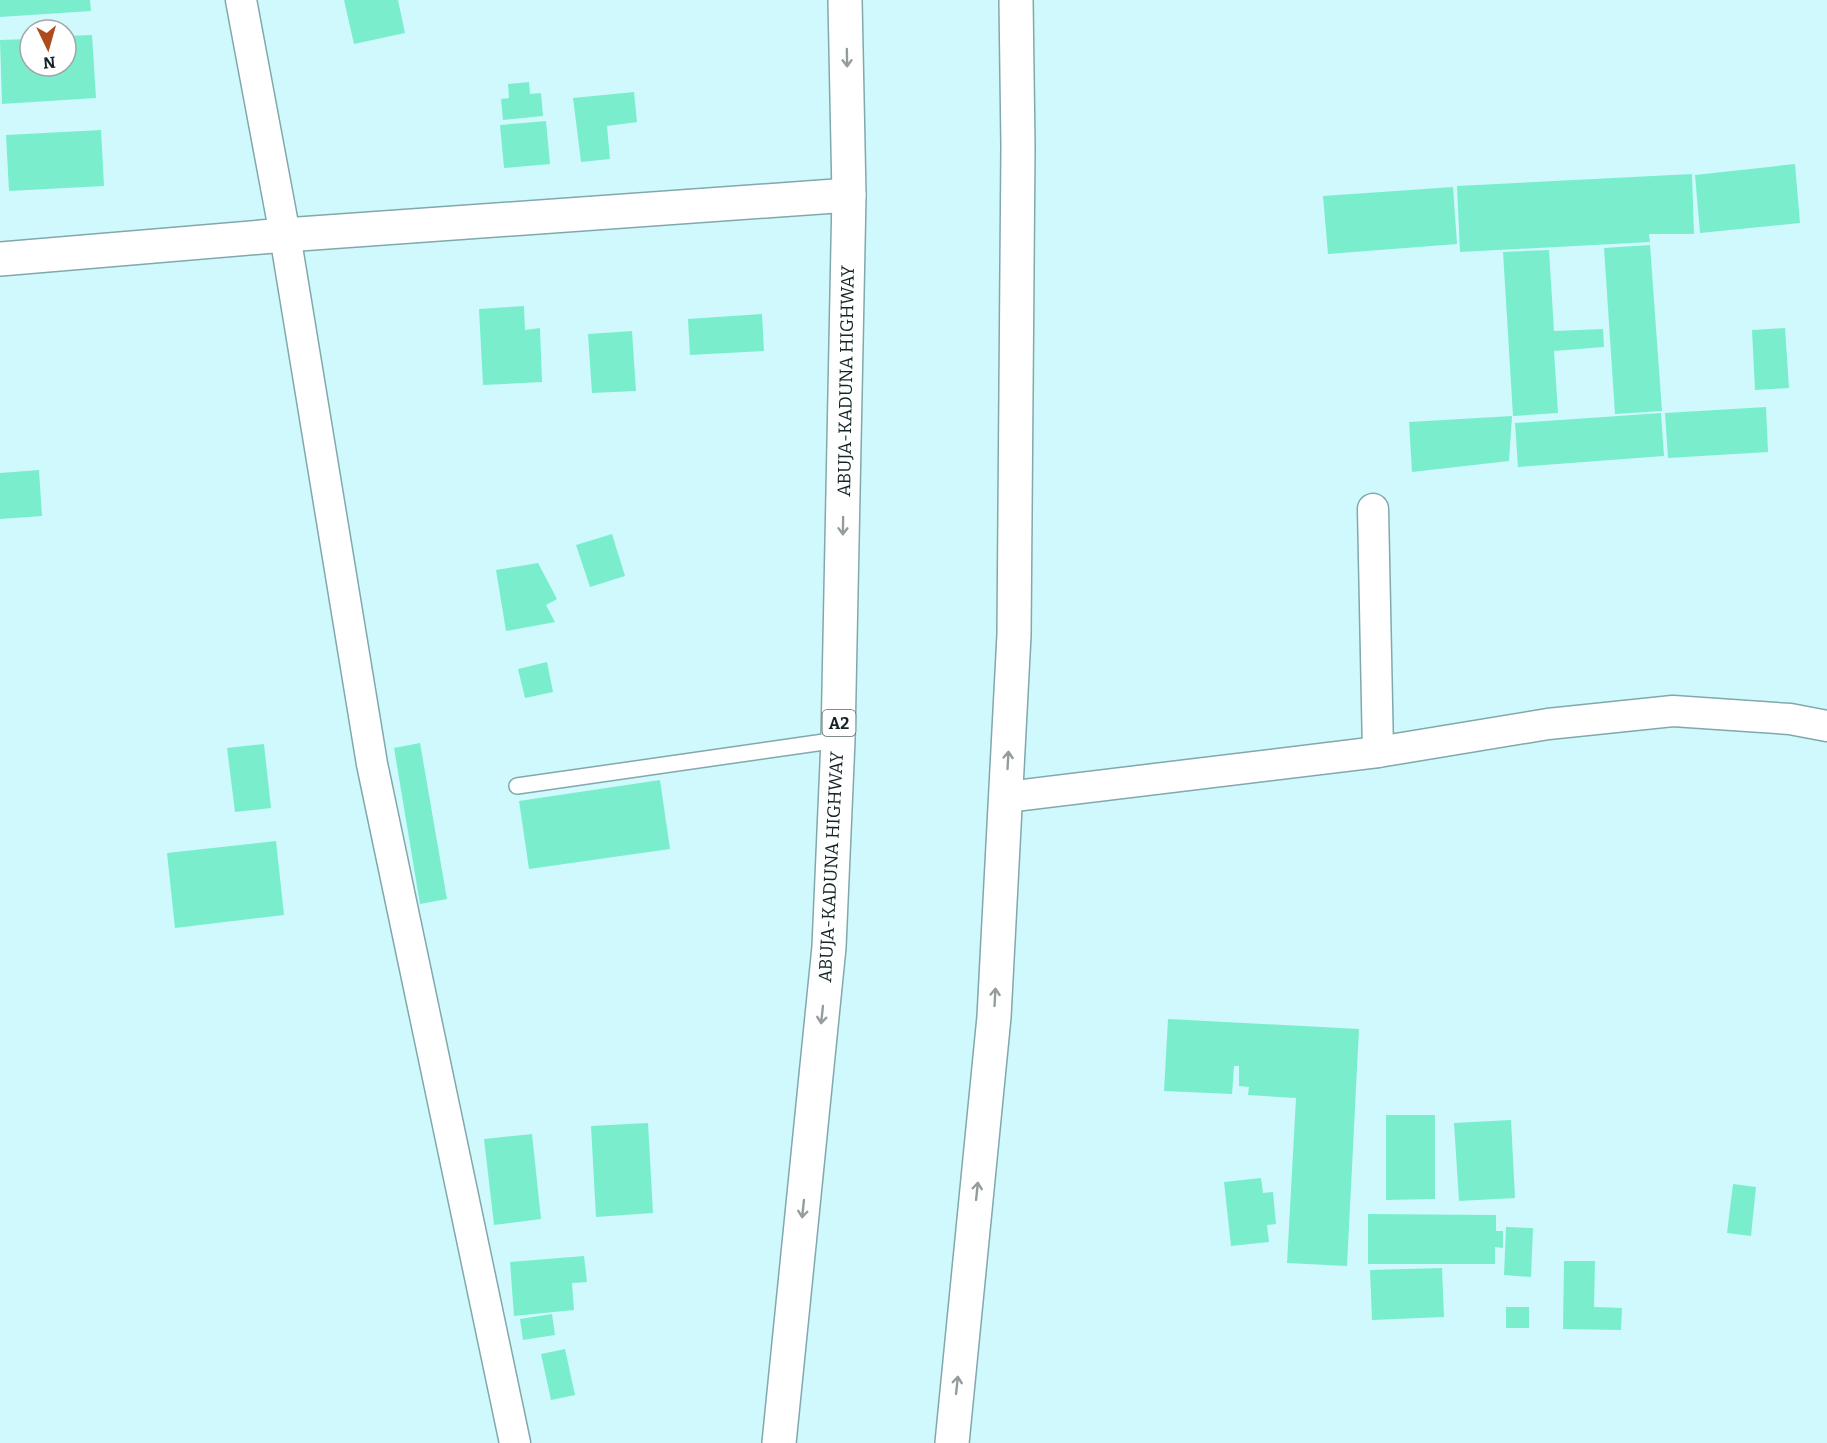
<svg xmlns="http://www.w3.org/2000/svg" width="1827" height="1443" font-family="Bitter,serif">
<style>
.building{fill:#7aeecc}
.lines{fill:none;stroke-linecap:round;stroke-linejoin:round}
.lane-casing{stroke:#81a8ac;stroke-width:18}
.street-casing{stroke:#81a8ac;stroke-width:33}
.secondary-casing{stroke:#81a8ac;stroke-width:36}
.highway-casing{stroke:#81a8ac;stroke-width:36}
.lane{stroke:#fff;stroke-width:15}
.street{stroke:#fff;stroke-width:30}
.secondary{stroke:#fff;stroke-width:33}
.highway{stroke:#fff;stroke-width:33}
.oneway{stroke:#959c9d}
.labels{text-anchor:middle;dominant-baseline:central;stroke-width:4.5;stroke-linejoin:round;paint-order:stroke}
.shield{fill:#fff;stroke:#5a6566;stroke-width:1.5}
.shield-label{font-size:16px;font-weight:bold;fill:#142325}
.street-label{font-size:18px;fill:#142325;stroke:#fff}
</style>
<rect width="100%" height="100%" fill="#d0f9fd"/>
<g class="building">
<polygon points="0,0 90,0 91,11 0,17"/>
<polygon points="344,0 398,0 405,33 354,44"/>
<polygon points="92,35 96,98 2,104 0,40 30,39 30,66 66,66 66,36"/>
<polygon points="529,82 530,94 541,93 543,116 503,120 501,99 509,98 508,84"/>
<polygon points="634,92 637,122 607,126 610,159 581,162 573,98"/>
<polygon points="546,121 550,164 504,168 500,125"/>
<polygon points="101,130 104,186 9,191 6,135"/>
<polygon points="1795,164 1800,223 1700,233 1695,175"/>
<polygon points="1692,174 1694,234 1649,234 1650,242 1460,252 1457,186"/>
<polygon points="1453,187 1457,244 1328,254 1323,196"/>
<polygon points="1650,245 1662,411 1615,414 1604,248"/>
<polygon points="1549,250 1554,331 1603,329 1604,347 1554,351 1558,413 1513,416 1503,252"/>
<polygon points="524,306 525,330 540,328 542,382 483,385 479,309"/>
<polygon points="762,314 764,351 690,355 688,319"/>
<polygon points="1785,328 1789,388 1755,390 1752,330"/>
<polygon points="632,331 636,391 592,393 588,334"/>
<polygon points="1766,407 1768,452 1668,458 1665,413"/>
<polygon points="1661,413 1664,456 1518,467 1515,423"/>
<polygon points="1512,416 1509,461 1412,472 1409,422"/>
<polygon points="39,470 42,516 0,519 0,473"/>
<polygon points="612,534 625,576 590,587 576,545"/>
<polygon points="538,563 557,599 546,605 555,622 506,631 496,570"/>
<polygon points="547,662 553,692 525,698 518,669"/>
<polygon points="420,743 447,899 420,904 394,748"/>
<polygon points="264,744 271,808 235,812 227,748"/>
<polygon points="660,780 670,849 529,869 519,801"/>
<polygon points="276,841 284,915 175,928 167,853"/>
<polygon points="1168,1019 1359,1029 1347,1266 1287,1263 1296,1098 1248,1095 1249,1087 1239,1086 1239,1066 1234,1066 1232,1094 1164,1091"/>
<polygon points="1386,1115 1435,1115 1435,1199 1386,1200"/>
<polygon points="1511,1120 1515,1198 1459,1201 1454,1123"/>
<polygon points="648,1123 653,1213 596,1217 591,1126"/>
<polygon points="532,1134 541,1219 494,1225 484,1139"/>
<polygon points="1261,1178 1263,1193 1273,1192 1276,1224 1267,1225 1269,1242 1231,1246 1224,1182"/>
<polygon points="1733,1184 1756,1187 1751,1236 1727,1233"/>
<polygon points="1368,1214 1496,1215 1496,1231 1503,1231 1503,1248 1495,1247 1495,1264 1368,1264"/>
<polygon points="1506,1227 1533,1228 1531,1277 1504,1275"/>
<polygon points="584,1256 587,1282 572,1283 574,1310 514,1316 510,1262"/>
<polygon points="1564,1261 1595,1261 1594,1307 1622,1308 1621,1330 1563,1329"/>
<polygon points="1442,1268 1444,1317 1372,1320 1370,1270"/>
<rect x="1506" y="1307" width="23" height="21"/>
<polygon points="552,1314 555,1335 523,1340 520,1319"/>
<polygon points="565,1349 575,1395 551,1400 541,1354"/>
</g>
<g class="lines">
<defs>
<polyline id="lane" points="517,786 838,740"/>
<g id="street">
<polyline points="241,0 285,235 372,764 515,1443"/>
<polyline points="1373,509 1378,752"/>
<polyline points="1006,797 1378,752 1548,724 1673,711 1790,719 1827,726"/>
</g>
<polyline id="secondary" points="0,259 285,235 849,195"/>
<g id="highway">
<polyline points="779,1443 829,947 838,740 849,195 845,0"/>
<polyline points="952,1443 994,1017 1014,635 1018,146 1016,0"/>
</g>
</defs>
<use href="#lane" class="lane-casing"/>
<use href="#street" class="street-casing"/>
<use href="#secondary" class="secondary-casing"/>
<use href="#highway" class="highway-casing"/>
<use href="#lane" class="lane"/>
<use href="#street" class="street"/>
<use href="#secondary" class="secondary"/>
<use href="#highway" class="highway"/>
</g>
<defs><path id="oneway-shaft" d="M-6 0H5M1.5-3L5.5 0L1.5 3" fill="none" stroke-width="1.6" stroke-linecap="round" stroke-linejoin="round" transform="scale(1.5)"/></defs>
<g class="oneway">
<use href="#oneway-shaft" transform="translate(847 58) rotate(89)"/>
<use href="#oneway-shaft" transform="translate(843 526) rotate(91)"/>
<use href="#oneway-shaft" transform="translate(1008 760) rotate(-87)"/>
<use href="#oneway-shaft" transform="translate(995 997) rotate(-87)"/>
<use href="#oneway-shaft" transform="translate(822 1015) rotate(96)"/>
<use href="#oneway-shaft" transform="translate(977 1191) rotate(-84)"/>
<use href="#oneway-shaft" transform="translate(803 1209) rotate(96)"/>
<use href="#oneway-shaft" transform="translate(957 1385) rotate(-84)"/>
</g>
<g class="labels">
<rect class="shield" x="822.5" y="710" width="33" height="26" rx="4.5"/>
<g class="shield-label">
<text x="839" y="723">A2</text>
</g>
<g class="street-label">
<text transform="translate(846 381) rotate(-89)">ABUJA-KADUNA HIGHWAY</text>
<text transform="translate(831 867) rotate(-87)">ABUJA-KADUNA HIGHWAY</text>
</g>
</g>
<g transform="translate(48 48) rotate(175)"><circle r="28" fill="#ffffff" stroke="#a1a7a8" stroke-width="1.5"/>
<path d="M0-4.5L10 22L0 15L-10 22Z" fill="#af4a1b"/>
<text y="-9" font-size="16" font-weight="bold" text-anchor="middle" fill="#142325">N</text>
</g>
</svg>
